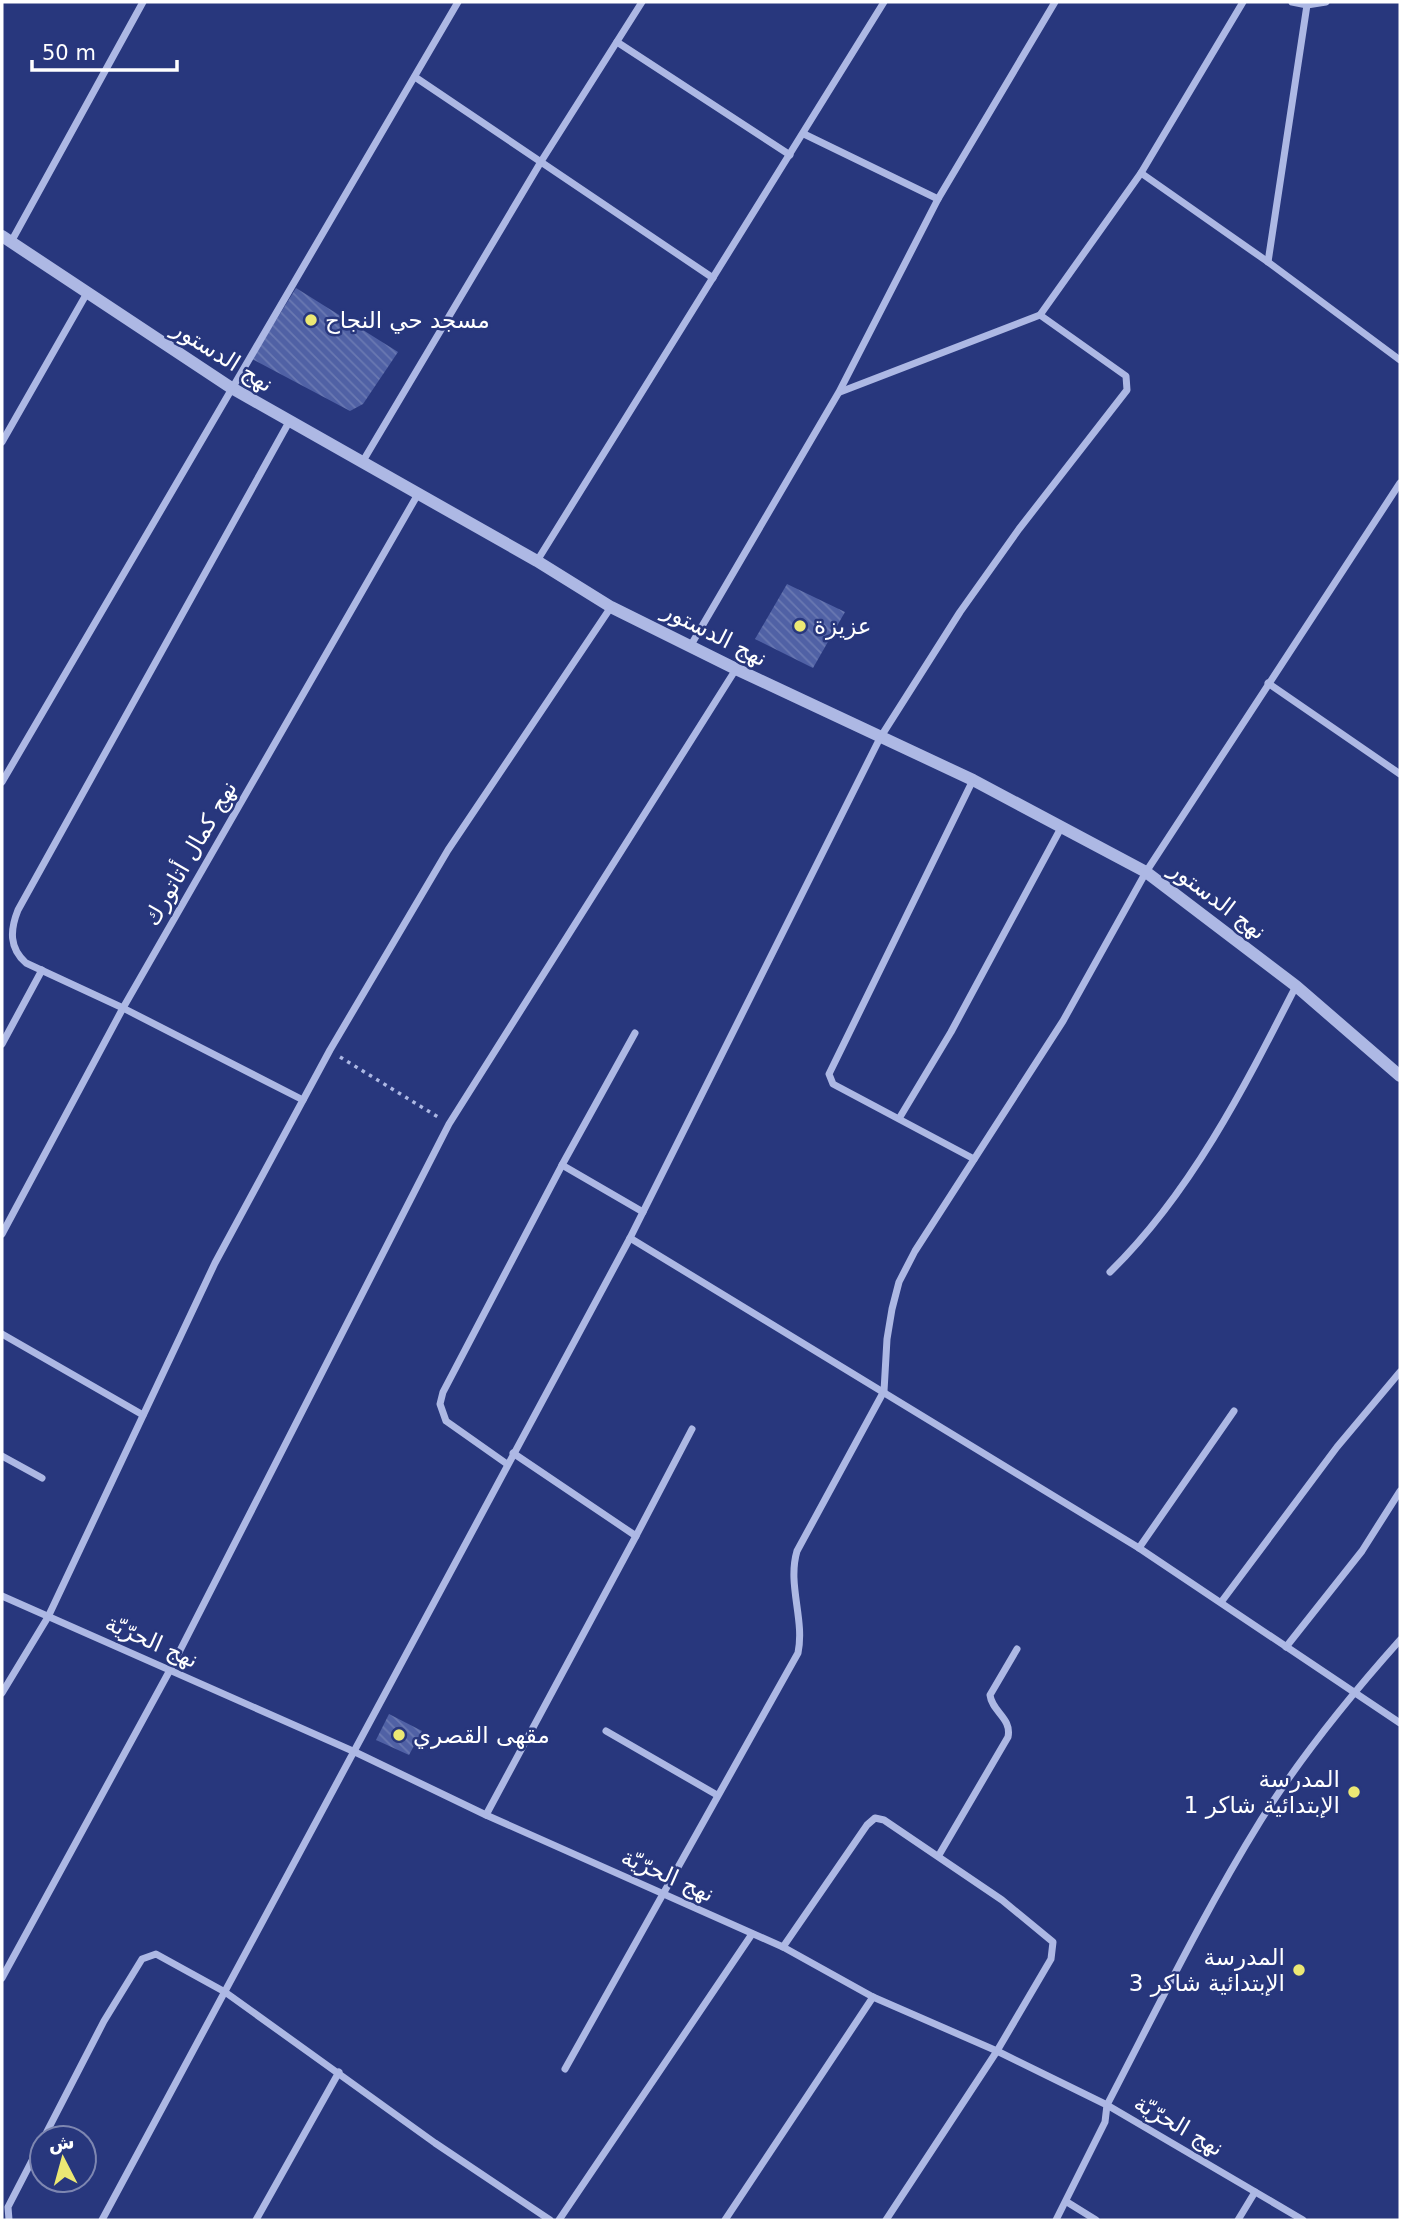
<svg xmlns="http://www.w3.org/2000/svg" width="1402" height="2222" font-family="'DejaVu Sans','Noto Sans Arabic',sans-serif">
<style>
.building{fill:url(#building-back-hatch)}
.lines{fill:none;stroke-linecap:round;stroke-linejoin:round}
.path{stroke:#adb8e4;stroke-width:3.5;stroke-dasharray:3.5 5;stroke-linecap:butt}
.minor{stroke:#adb8e4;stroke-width:7}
.tertiary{stroke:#adb8e4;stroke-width:12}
.poi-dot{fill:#ece874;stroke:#28377d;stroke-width:2.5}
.labels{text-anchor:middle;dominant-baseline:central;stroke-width:5;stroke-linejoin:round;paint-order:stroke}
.poi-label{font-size:23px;fill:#fff;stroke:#28377d;text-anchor:start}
.street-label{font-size:23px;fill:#fff;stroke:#28377d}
</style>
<defs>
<pattern id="building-back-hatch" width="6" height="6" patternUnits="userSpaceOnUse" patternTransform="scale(1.75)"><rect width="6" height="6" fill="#5061a5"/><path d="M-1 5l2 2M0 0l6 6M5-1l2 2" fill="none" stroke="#6a79b2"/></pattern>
</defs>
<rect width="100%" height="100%" fill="#28377d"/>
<g class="building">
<polygon points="296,288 398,352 363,404 350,411 252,359"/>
<polygon points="787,584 845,612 813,668 755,639"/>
<polygon points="389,1714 422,1731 409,1755 376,1740"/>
</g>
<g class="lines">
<polyline class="path" points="340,1057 438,1117"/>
<g class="minor">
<polyline points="1292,2 1307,5 1326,2"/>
<polyline points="617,42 790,155"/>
<polyline points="415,77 713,278"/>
<polyline points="804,134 938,199"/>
<polyline points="1141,173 1268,262 1400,360"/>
<polyline points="11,242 143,2"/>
<polyline points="1268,262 1307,5"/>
<polyline points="840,392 1040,315 1141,173 1243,2"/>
<path d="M 289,422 L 18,910 C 10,930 9,948 26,963 L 123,1008 L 303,1100"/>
<polyline points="2,442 87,293"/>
<polyline points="363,461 542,160 642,2"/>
<polyline points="537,561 884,2"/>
<polyline points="691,645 839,392 938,199 1055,2"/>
<polyline points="1268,683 1400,774"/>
<polyline points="973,780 829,1074 833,1084 974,1159"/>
<polyline points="2,782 458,2"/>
<polyline points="2,1044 42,970"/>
<polyline points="900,1117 951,1032 1062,826"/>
<polyline points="562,1165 643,1212"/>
<polyline points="2,1234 123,1008 418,494"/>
<polyline points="630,1238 1139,1548 1400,1723"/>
<path d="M 1110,1272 C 1191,1193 1245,1086 1296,986"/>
<polyline points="2,1334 143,1415"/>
<polyline points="513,1453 636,1536 692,1429"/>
<polyline points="2,1456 42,1478"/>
<polyline points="507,1464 446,1421 440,1404 443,1392 562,1165 635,1033"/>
<polyline points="1139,1548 1234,1411"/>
<polyline points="2,1596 355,1752 486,1815 783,1947 873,1997 997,2051 1107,2105 1303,2220"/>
<polyline points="1222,1601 1337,1447 1400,1372"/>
<polyline points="1286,1647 1362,1551 1400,1491"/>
<polyline points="2,1693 48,1617 215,1263 330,1050 448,850 611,607"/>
<polyline points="606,1731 717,1795"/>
<polyline points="486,1815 636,1536"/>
<path d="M 939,1855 L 1008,1737 C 1012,1718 992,1712 990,1695 L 1017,1649"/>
<polyline points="783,1947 867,1825 875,1818 884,1820 1002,1900 1053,1942 1051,1959 997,2051 886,2220"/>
<polyline points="2,1978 170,1670 449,1124 736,669"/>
<path d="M 565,2069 L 798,1653 C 805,1619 787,1585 797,1551 L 884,1391 L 887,1339 L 892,1309 L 899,1282 L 915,1251 L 1063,1021 L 1146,872 L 1400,483"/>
<polyline points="1067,2202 1096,2220"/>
<polyline points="9,2220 8,2207 104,2021 142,1959 156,1954 225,1992 435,2143 550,2220"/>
<polyline points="102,2220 630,1238 880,738 960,612 1019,529 1127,390 1126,376 1040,315"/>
<polyline points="256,2220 339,2072"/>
<polyline points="559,2220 752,1934"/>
<polyline points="725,2220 873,1997"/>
<path d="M 1056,2220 L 1105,2122 L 1107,2105 C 1157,2009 1204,1912 1261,1820 C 1301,1756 1350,1696 1400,1640"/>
<polyline points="1238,2220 1255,2192"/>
</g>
<polyline class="tertiary" points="2,236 230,387 537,561 611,607 736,669 973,780 1146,872 1296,986 1400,1076"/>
</g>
<g class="poi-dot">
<circle cx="311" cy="320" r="7"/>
<circle cx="800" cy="626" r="7"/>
<circle cx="399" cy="1735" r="7"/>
<circle cx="1354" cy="1792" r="7"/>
<circle cx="1299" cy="1970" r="7"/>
</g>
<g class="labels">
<g class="poi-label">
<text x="325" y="320">مسجد حي النجاح</text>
<text x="814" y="626">عزيزة</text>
<text x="413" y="1735">مقهى القصري</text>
<text x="1340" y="1779" text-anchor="end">المدرسة<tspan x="1340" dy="26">الإبتدائية شاكر 1</tspan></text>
<text x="1285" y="1957" text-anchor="end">المدرسة<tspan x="1285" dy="26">الإبتدائية شاكر 3</tspan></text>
</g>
<g class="street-label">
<text transform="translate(223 356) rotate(32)">نهج الدستور</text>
<text transform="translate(715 634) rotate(27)">نهج الدستور</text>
<text transform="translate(190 853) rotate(-60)">نهج كمال أتاتورك</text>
<text transform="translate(1218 900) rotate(37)">نهج الدستور</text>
<text transform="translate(152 1641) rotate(24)">نهج الحرّيّة</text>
<text transform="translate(668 1875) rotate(24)">نهج الحرّيّة</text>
<text transform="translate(1179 2125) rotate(30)">نهج الحرّيّة</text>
</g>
</g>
<rect width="1402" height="2222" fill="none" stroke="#ffffff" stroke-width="7"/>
<g transform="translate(63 2159) rotate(354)"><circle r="33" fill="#28377d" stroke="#7e87b1" stroke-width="2"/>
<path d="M0-5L12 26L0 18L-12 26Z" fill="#ece874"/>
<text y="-10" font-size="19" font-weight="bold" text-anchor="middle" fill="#ffffff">ش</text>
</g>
<path d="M32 60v10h145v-10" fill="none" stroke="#ffffff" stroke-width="3.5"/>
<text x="42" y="60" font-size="21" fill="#ffffff" stroke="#28377d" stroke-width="5" paint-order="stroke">50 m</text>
</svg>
